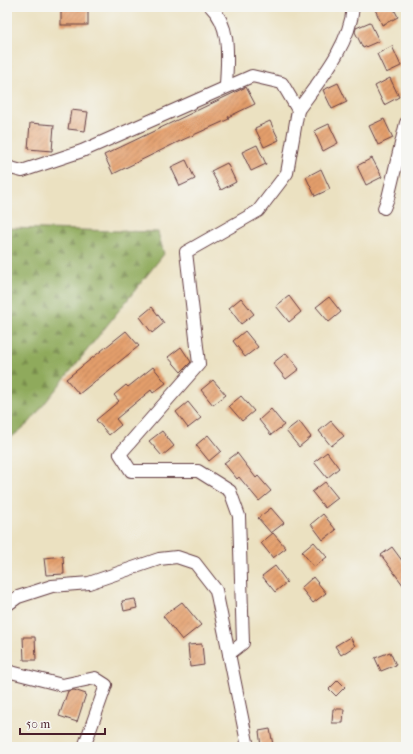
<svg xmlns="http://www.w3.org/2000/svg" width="413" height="754" font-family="'IM FELL French Canon',serif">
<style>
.forest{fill:url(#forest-firs);stroke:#6c6444}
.building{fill:url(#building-hatch)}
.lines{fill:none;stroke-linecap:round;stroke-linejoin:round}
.minor-casing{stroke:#623c42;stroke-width:14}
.minor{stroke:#fff;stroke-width:12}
</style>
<defs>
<pattern id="forest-firs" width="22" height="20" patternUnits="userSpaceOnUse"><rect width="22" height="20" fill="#8faa5c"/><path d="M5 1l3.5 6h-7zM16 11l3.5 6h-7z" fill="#778a4c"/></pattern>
<pattern id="building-hatch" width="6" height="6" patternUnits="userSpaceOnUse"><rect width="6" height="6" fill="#e49f6c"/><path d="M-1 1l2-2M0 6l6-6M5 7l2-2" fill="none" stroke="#bb8159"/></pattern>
</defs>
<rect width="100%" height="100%" fill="#f6f6f2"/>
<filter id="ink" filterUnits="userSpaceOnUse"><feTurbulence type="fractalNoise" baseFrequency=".025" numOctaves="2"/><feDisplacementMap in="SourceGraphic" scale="8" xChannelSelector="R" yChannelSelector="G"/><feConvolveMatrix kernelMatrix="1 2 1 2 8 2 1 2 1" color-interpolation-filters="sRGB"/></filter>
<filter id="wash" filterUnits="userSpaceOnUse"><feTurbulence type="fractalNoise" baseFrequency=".012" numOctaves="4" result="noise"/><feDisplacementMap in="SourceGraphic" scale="16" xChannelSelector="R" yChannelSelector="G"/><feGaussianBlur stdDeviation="0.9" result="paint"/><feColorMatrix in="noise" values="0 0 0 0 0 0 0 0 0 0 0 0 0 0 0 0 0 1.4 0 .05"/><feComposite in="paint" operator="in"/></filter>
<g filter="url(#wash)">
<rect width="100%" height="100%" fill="#ebe1c1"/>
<polygon class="forest" points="7,228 158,232 164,254 29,423 7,441"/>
<g id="blocks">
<g class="building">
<rect x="61" y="7" width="27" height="18"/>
<polygon points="374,7 393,7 398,17 382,25"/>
<polygon points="370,22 379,41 363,48 355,32 356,28"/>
<polygon points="392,46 401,66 386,73 377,54"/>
<polygon points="390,78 399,97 384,105 375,86"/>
<polygon points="338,83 347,102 332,109 323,90"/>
<polygon points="246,87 255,104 228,117 229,119 178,142 113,174 104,155"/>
<polygon points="71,110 88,112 85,131 68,129"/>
<polygon points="384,119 393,138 378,145 369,126"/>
<polygon points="270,121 279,140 264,147 255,128"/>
<polygon points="30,123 54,125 52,151 28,149"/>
<polygon points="329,124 338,143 323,151 314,131"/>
<polygon points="257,145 266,164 251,171 242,152"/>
<polygon points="372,158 382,177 366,185 357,166"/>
<polygon points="186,160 195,179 180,186 171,167"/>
<polygon points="227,163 236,182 221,190 211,171"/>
<polygon points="321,169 330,189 315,196 306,177"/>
<polygon points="289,296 301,312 289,322 276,306"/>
<polygon points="329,297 341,312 329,322 316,307"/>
<polygon points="241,298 254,314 241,324 229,308"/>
<polygon points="152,307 164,323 152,333 140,317"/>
<polygon points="126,331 139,346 79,394 66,379"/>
<polygon points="245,331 258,347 245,357 233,341"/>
<polygon points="181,347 191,362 181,372 168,357"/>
<polygon points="286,353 299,369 286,379 273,363"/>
<polygon points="153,367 166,383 153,393 151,390 116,419 121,425 109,435 96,420 119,401 114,395 126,385 128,387"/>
<polygon points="213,380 226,395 213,405 201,390"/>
<polygon points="241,396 254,411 242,421 229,406"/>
<polygon points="188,402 201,418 188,428 176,412"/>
<polygon points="271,409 284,425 271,435 259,420"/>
<polygon points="299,421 311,437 299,447 286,431"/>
<polygon points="331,421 344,436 331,446 319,431"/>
<polygon points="162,431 174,446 162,456 149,441"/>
<polygon points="208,435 221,451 209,461 196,445"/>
<polygon points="327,452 339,468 327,478 314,462"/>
<polygon points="237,453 256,478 258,476 271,491 259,501 239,477 237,479 224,463"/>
<polygon points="325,482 338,498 325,508 312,492"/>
<polygon points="271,508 284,523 271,533 258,518"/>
<polygon points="323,514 336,530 323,540 311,524"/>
<polygon points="273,533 286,548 273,558 261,543"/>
<polygon points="314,542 327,557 314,567 302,552"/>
<polygon points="392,547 406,566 406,589 381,555"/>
<polygon points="63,556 64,574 46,575 44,558"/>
<polygon points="275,566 287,582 275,592 262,576"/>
<polygon points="313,577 326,593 313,603 301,588"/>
<polygon points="135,599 137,608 124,611 122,601"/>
<polygon points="182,602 201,625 182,640 163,616"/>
<polygon points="23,637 35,637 36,660 24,660"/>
<polygon points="350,637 355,646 341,655 335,646"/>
<polygon points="202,644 204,665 190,667 188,645"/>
<polygon points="390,652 396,665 381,671 375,658"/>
<polygon points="338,680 345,687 336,696 329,689"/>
<polygon points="74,690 86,694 77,722 59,716 68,691"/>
<polygon points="333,709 344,709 343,723 332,723"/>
<polygon points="270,729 273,745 261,747 259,731"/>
</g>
</g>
</g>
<g filter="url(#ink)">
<use href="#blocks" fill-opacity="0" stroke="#623c42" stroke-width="1"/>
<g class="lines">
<defs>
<g id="minor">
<path d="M 211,7 C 232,27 227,60 226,86"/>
<path d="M 298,110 C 320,80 350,45 353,7"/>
<polyline points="7,167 22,171 82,151 252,76 282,83 298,110 287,173 258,211 186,252 199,364 120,454 131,471 198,471 230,491 239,516 243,643 229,654"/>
<polyline points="384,208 388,198 406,123"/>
<polyline points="7,605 18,597 52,586 89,583 159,559 177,557 195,563 216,590 248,747"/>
<polyline points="7,671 62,685 95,678 106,685 84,747"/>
</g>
</defs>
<use href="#minor" class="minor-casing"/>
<use href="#minor" class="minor"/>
</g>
</g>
<rect width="413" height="754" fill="none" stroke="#f6f6f2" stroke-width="24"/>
<path d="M20 728v6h85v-6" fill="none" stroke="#4a1f2b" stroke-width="2"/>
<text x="26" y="728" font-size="12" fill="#4a1f2b" stroke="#f6f6f2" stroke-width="3" paint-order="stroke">50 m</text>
</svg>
